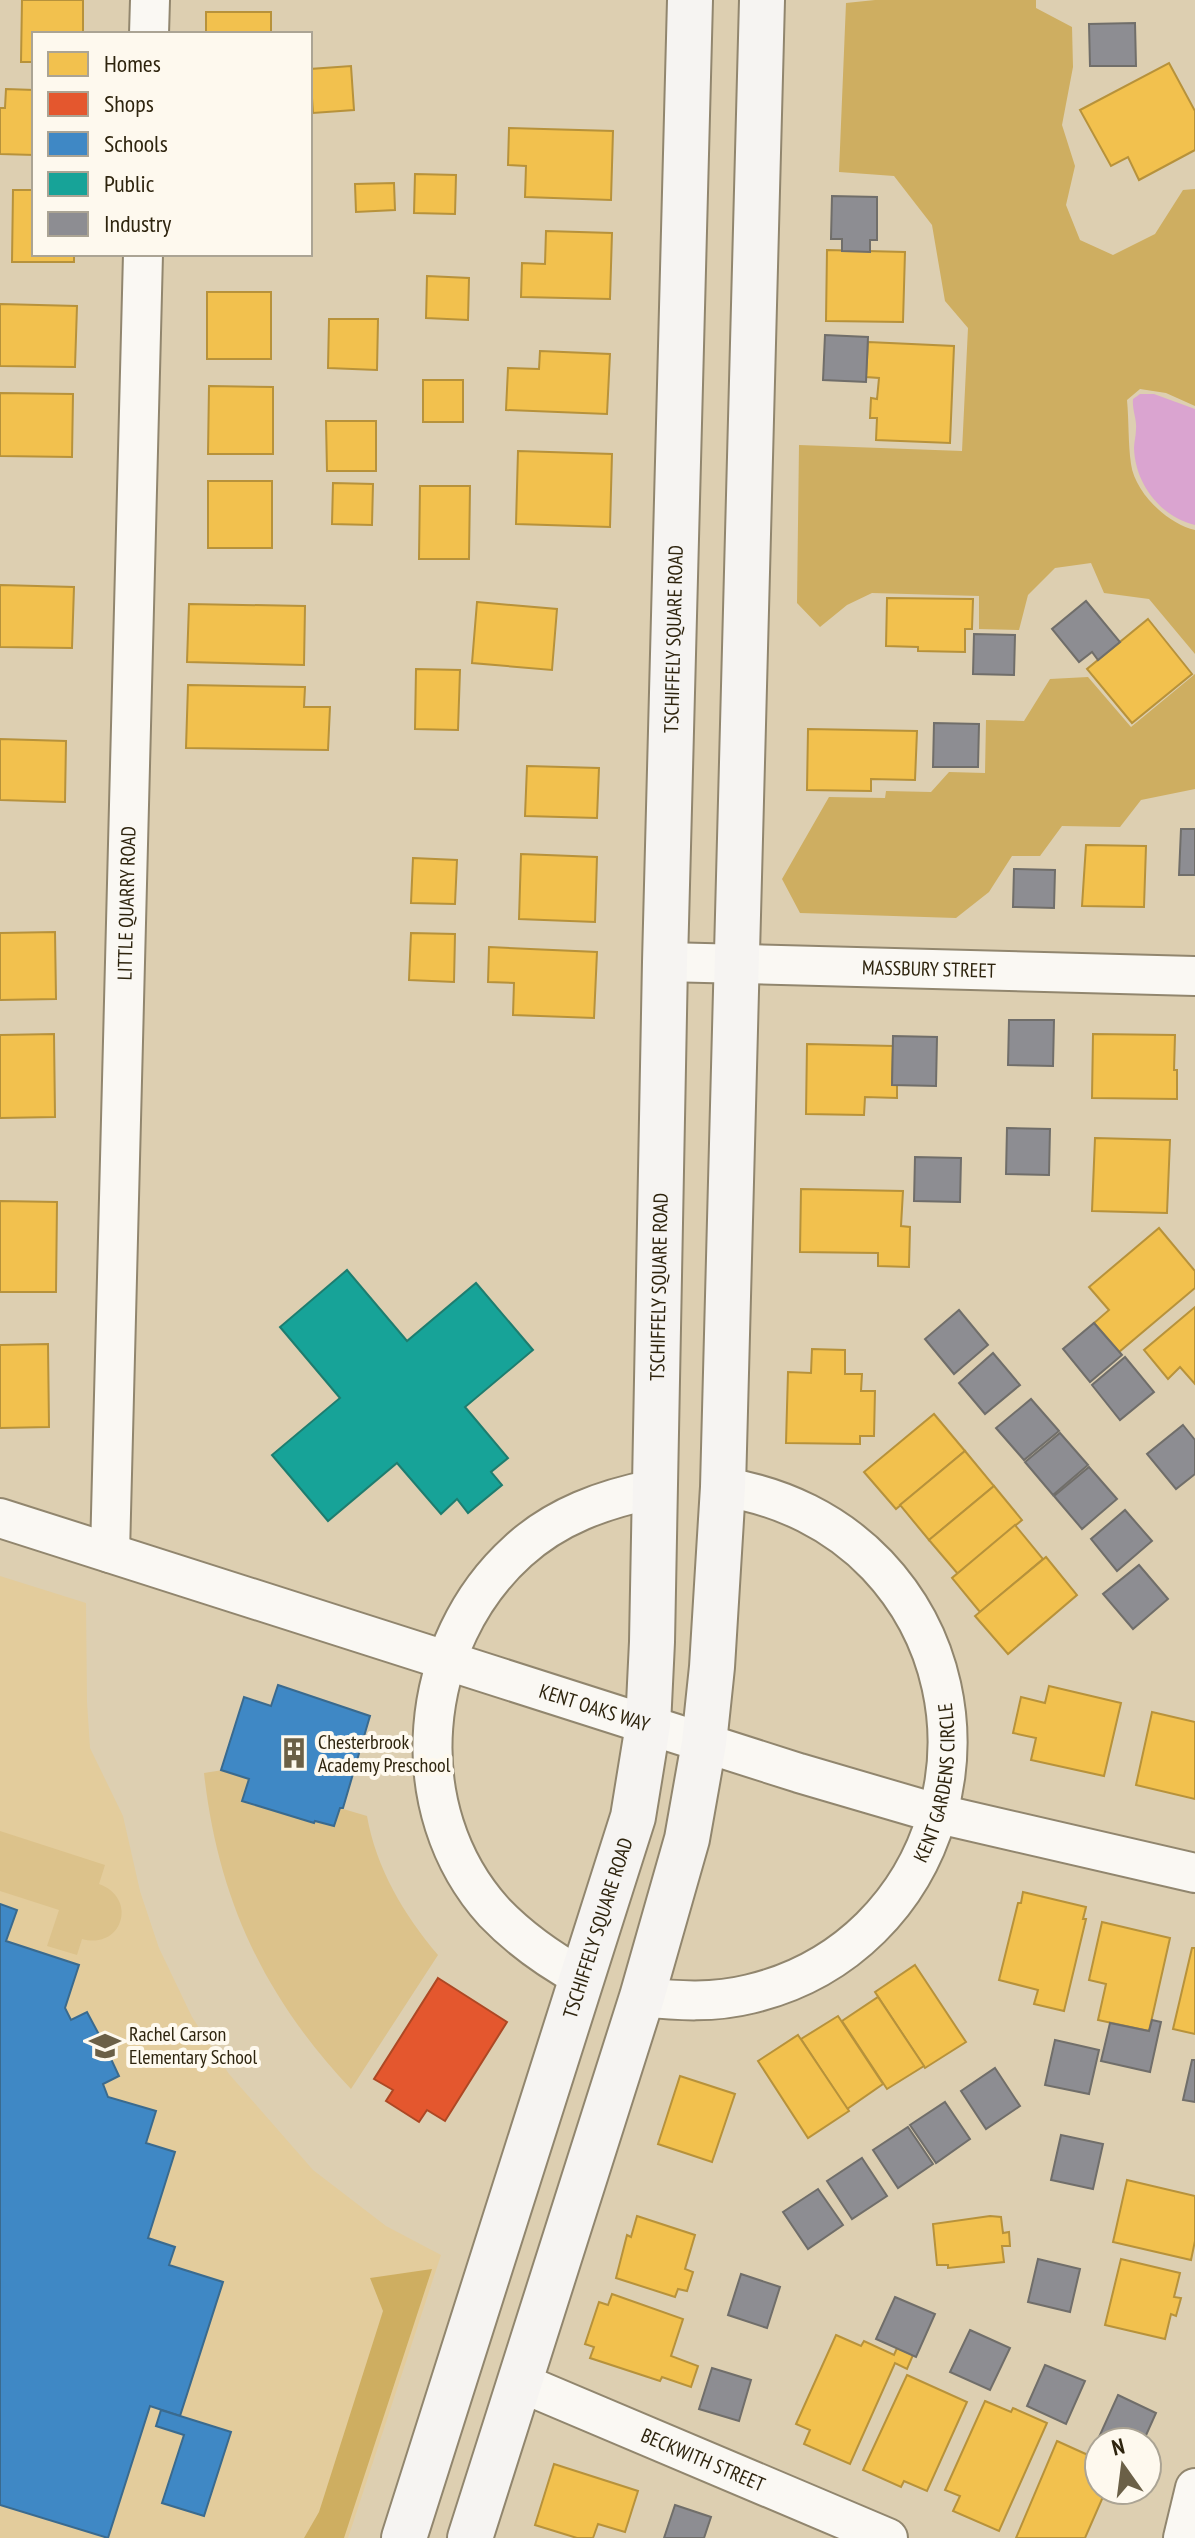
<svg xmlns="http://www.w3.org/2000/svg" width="1195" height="2538" font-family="'PT Sans Narrow',sans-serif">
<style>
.built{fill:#e3cc9c}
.green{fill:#dcc28b}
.forest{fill:#ceae61}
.water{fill:#daa4d0}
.homes{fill:#f2c14e;stroke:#b7923b;stroke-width:2}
.shops{fill:#e4572e;stroke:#ad4824;stroke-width:2}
.schools{fill:#3f88c5;stroke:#3a6a8e;stroke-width:2}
.public{fill:#17a398;stroke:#1e7d6f;stroke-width:2}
.industry{fill:#8d8d92;stroke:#706e6a;stroke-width:2}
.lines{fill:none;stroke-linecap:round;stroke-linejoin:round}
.street-casing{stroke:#91866e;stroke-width:42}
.secondary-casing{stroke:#91866e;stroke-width:48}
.street{stroke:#faf8f3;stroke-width:38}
.secondary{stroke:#f6f4f2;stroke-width:44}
.labels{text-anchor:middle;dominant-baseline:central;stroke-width:8;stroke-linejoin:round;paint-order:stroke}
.street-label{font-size:20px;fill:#2e240e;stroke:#fef9ee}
.poi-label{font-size:20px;fill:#2e240e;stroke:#fef9ee;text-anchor:start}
</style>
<rect width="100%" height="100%" fill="#ddcfb1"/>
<polygon class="built" points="0,1576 86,1603 87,1702 90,1748 123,1816 140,1891 159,1948 192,2017 229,2074 313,2170 386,2226 441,2255 348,2538 0,2538"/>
<g class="green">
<path d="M 223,1770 L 249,1779 L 242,1801 L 314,1823 L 340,1808 L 367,1816 C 376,1868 404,1915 438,1955 L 351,2089 C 264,1997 218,1899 204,1773 Z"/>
<path d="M 0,1831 L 105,1865 L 99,1884 C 138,1898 123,1950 82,1939 L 77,1955 L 47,1946 L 59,1910 L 0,1891 Z"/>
</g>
<g class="forest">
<path d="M 875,0 L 1036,0 L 1036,8 L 1072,27 L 1073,67 L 1062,125 L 1075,166 L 1066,205 L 1080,240 L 1113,255 L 1155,234 L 1183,190 L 1195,189 L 1195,406 L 1166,393 L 1140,389 L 1127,400 C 1129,421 1128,443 1131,464 C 1135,493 1168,524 1195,530 L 1195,654 L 1149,599 L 1104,593 L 1091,563 L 1055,568 L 1028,595 L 1019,630 L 979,629 L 979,596 L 872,593 L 847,605 L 820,627 L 797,603 L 799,445 L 962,451 L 968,328 L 945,301 L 932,225 L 894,176 L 839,172 L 846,3 Z"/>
<polygon points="1195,674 1195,789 1141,800 1120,827 1062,826 1040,856 1012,856 989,892 956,918 800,913 782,879 829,797 885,798 886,791 931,792 949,772 985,773 986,720 1024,721 1050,679 1088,677 1131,727"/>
<polygon points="432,2269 344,2538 304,2538 319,2512 383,2311 370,2278"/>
</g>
<path class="water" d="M 1140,394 L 1154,394 L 1195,409 L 1195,525 C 1161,517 1135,484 1134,448 C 1134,442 1136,436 1136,429 C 1137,419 1132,410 1133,399 Z"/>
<g class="homes">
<polygon points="22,0 83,0 83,34 34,34 34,62 21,62"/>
<rect x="206" y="12" width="65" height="22"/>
<polygon points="1169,63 1195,111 1195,150 1139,180 1128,157 1111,166 1080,110"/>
<polygon points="351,66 354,110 313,113 310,69"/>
<polygon points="6,89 34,90 34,155 0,154 0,108 5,108"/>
<polygon points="509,128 613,131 611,200 525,197 526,166 508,165"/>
<polygon points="415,174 456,175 455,214 414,213"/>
<polygon points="394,183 395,210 356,212 355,184"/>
<polygon points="13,190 34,190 34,254 74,254 74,262 12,262"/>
<polygon points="546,231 612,233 610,299 521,297 522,263 545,264"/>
<polygon points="827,250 905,252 903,322 826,321"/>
<polygon points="427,276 469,278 468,320 426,318"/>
<rect x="207" y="292" width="64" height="67"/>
<polygon points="0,304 77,306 75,367 0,366"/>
<polygon points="329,319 378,319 377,370 328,368"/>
<polygon points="868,342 954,346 950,443 876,440 877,418 870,418 871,398 877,399 879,378 866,377"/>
<polygon points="540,351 610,354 607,414 506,410 508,368 539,369"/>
<rect x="423" y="380" width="40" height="42"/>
<polygon points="209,386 273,387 273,454 208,454"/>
<polygon points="0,393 73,394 72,457 0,456"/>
<polygon points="326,421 376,421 376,471 327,471"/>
<polygon points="518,451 612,454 610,527 516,524"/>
<rect x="208" y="481" width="64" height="67"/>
<polygon points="333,483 373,484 372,525 332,524"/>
<polygon points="420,486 470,486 469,559 419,559"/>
<polygon points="0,585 74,587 72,648 0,647"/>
<polygon points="887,598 973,599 972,629 965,629 965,652 918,651 918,647 886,646"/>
<polygon points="477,602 557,609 552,670 472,663"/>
<polygon points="189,604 305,606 304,665 187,662"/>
<polygon points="1148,619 1192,674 1132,723 1087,669"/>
<polygon points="416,669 460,670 458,730 415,729"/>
<polygon points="188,685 305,687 304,707 330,707 328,750 186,748"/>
<polygon points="808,729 917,731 915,780 871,779 871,791 807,790"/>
<polygon points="0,739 66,741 65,802 0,800"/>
<polygon points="527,766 599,768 597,818 525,816"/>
<polygon points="1086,845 1146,846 1144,907 1082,906"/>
<polygon points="521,854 597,857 595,922 519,919"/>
<polygon points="413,858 457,860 455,904 411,903"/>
<polygon points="55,932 56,999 0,1000 0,933"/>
<polygon points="411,933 455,934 454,982 409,980"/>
<polygon points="489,947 597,952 594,1018 513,1015 514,983 488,982"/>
<polygon points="54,1034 55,1117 0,1118 0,1035"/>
<polygon points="1093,1034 1175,1035 1174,1070 1177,1070 1177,1099 1092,1098"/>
<polygon points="807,1044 893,1046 892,1085 897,1085 897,1098 865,1097 864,1115 806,1114"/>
<polygon points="1095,1138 1170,1140 1167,1213 1092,1211"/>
<polygon points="801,1189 903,1191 901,1226 910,1227 909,1267 878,1266 878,1253 800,1252"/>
<polygon points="0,1201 57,1202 56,1292 0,1292"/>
<polygon points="1159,1228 1195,1271 1195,1288 1119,1352 1094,1323 1109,1310 1089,1287"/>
<polygon points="1195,1307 1195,1384 1180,1367 1168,1379 1144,1350"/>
<polygon points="48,1344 49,1427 0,1428 0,1345"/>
<polygon points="812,1349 845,1350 845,1374 862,1374 861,1391 875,1391 874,1436 860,1436 860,1444 786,1443 788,1372 811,1373"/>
<polygon points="934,1414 965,1451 896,1509 864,1472"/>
<polygon points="965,1451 994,1486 929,1540 900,1505"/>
<polygon points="994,1486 1022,1520 958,1574 929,1540"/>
<polygon points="1015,1525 1043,1559 980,1612 952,1578"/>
<polygon points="1046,1557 1077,1595 1008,1654 975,1616"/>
<polygon points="1049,1686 1121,1703 1104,1776 1031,1760 1036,1738 1013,1733 1021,1697 1045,1703"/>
<polygon points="1152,1712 1195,1722 1195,1799 1136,1785"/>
<polygon points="1023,1892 1086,1907 1083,1919 1086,1919 1064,2011 1034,2004 1038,1990 999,1980 1018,1903 1021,1903"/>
<polygon points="1102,1922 1170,1938 1149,2031 1098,2020 1106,1984 1089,1980"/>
<polygon points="1192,1948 1195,1948 1195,2034 1173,2029"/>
<polygon points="915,1965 966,2042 925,2068 875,1992"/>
<polygon points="878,1997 924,2066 887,2089 842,2021"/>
<polygon points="838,2016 883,2084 847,2109 801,2039"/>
<polygon points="798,2035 849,2111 808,2138 758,2061"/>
<polygon points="680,2076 735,2094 712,2162 658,2144"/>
<polygon points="1127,2180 1195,2196 1195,2241 1191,2260 1113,2242"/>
<polygon points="637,2216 695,2235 685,2269 693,2272 687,2291 678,2289 675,2297 616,2278 627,2235 631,2237"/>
<polygon points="990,2216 1001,2217 1003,2233 1009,2232 1010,2246 1002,2246 1004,2262 948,2268 948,2265 937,2265 933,2224"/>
<polygon points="1121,2259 1180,2273 1174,2297 1181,2298 1176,2316 1171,2314 1165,2339 1105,2325"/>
<polygon points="612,2294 683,2319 671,2356 698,2366 691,2387 662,2377 660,2381 590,2358 594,2347 585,2344 599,2302 608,2305"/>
<polygon points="836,2335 861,2346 864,2341 894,2355 897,2348 913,2355 907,2369 895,2363 850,2464 804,2444 810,2430 796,2424"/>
<polygon points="907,2375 967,2402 927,2491 904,2481 901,2487 863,2470"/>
<polygon points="985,2401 1011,2412 1013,2408 1047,2423 999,2531 953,2511 960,2496 945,2490"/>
<polygon points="1057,2441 1099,2460 1099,2490 1106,2490 1085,2538 1016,2538"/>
<polygon points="554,2464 638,2491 625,2532 598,2524 593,2538 577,2538 535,2525"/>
</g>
<polygon class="shops" points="438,1978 507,2022 445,2121 427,2110 419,2122 386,2101 393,2090 374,2079"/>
<g class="schools">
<polygon points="278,1685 370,1716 343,1808 340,1808 334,1826 315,1821 314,1823 242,1801 249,1779 221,1770 244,1697 271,1706"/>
<polygon points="0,1904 17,1910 6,1941 79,1965 65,2008 71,2020 87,2012 104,2044 119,2076 103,2084 108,2097 156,2111 146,2143 175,2152 148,2238 175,2247 169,2265 223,2282 180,2416 150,2406 108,2538 0,2505"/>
<polygon points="161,2410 231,2432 204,2516 162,2503 184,2435 156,2426"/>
</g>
<polygon class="public" points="347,1270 407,1341 476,1283 533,1350 465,1407 508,1458 491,1472 502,1485 468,1513 457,1499 441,1514 397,1463 328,1521 272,1455 340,1398 280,1327"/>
<g class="industry">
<polygon points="1135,23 1136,66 1090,66 1089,24"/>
<polygon points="832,196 877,197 877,240 870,240 870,252 842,251 842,239 831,239"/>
<polygon points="825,335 868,337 866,382 823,380"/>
<polygon points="1086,601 1120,642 1098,660 1092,652 1079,662 1052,629"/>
<polygon points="974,634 1015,635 1014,675 973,674"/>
<polygon points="934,723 979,724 978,767 933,767"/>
<polygon points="1181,829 1195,829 1195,875 1179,875"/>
<polygon points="1014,869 1055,870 1054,908 1013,907"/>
<polygon points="1009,1020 1054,1020 1053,1066 1008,1065"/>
<polygon points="893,1036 937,1037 936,1086 892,1085"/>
<polygon points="1007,1128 1050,1129 1049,1175 1006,1174"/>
<polygon points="915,1157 961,1158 960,1202 914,1201"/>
<polygon points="959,1310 988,1345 954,1374 925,1339"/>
<polygon points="1094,1323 1122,1355 1090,1382 1063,1349"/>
<polygon points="993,1353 1020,1385 985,1414 959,1383"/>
<polygon points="1125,1357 1154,1392 1120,1420 1092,1385"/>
<polygon points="1031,1399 1059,1431 1024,1460 996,1428"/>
<polygon points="1183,1425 1195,1440 1195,1474 1176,1489 1147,1454"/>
<polygon points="1060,1433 1088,1465 1053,1495 1025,1462"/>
<polygon points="1089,1467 1117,1499 1082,1529 1054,1496"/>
<polygon points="1125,1510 1152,1541 1117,1571 1091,1539"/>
<polygon points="1139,1565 1168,1599 1133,1629 1103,1594"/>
<polygon points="1152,2020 1161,2022 1150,2072 1101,2061 1110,2023 1149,2031"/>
<polygon points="1055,2040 1099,2050 1089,2094 1045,2085"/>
<polygon points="1192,2060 1195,2060 1195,2102 1183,2100"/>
<polygon points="995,2068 1020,2106 986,2129 961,2091"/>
<polygon points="945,2102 970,2139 936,2163 910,2125"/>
<polygon points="908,2127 933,2164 898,2188 873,2150"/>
<polygon points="1061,2135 1103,2144 1093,2189 1051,2180"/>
<polygon points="862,2158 887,2196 852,2219 827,2181"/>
<polygon points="818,2189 843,2225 808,2249 783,2212"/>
<polygon points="1038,2259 1080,2269 1070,2312 1028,2302"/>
<polygon points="741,2274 780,2287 767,2328 728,2315"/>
<polygon points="895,2297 935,2314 916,2357 876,2339"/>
<polygon points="970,2330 1010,2348 990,2390 950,2372"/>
<polygon points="1045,2365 1085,2381 1066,2424 1027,2406"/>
<polygon points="712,2368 751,2380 739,2421 699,2409"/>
<polygon points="1118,2395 1156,2413 1143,2442 1109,2442 1099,2437"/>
<polygon points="675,2505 711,2517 704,2538 664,2538"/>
</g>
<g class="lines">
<defs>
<g id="street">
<polyline points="149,34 150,0"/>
<path id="s1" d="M 665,962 L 1195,976"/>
<path id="s2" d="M 0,1518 L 799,1773 L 939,1814 L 1195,1873"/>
<path id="s3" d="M 110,1553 L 143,254"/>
<path d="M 581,1977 C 548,1959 520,1939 494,1912 C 401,1809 417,1642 518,1551 C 556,1516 604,1499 654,1489"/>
<path id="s4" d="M 642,1997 C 678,2001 714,2003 750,1994 C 944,1948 1012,1708 877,1565 C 836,1522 782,1496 723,1487"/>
<path id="s5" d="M 519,2382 L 888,2538"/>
<polyline points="1183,2538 1195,2488"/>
</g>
<g id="secondary">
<path id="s6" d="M 404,2538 L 633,1817 L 648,1725 L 652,1642 L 665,962 L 690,0"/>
<polyline points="470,2538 642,1997 687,1839 704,1743 712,1667 723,1487 762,0"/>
</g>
</defs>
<use href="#street" class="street-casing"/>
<use href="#secondary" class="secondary-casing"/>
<use href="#street" class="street"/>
<use href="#secondary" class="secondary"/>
</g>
<defs>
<symbol id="building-bare" viewBox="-9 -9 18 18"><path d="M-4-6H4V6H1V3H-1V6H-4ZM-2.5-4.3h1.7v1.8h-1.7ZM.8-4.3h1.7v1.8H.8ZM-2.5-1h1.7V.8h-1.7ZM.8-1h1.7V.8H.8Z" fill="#6b6047" stroke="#fef9ee" stroke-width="2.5" paint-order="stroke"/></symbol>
<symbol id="school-bare" viewBox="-9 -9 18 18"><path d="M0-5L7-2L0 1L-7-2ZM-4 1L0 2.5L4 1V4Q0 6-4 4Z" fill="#6b6047" stroke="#fef9ee" stroke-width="2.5" paint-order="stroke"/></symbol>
</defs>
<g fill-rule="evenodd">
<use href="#building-bare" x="272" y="1731" width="44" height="44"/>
<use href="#school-bare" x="83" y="2024" width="44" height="44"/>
</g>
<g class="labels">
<g class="street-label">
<text stroke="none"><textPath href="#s6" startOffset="1936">TSCHIFFELY SQUARE ROAD</textPath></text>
<text stroke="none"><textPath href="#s3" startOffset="650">LITTLE QUARRY ROAD</textPath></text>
<text stroke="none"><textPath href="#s1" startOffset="264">MASSBURY STREET</textPath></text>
<text stroke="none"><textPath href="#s6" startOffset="1288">TSCHIFFELY SQUARE ROAD</textPath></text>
<text stroke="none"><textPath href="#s2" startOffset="624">KENT OAKS WAY</textPath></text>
<text stroke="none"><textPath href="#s4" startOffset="412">KENT GARDENS CIRCLE</textPath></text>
<text stroke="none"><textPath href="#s6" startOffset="640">TSCHIFFELY SQUARE ROAD</textPath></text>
<text stroke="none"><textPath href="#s5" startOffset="200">BECKWITH STREET</textPath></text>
</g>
<g class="poi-label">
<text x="318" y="1742">Chesterbrook<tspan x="318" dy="23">Academy Preschool</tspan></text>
<text x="129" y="2034">Rachel Carson<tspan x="129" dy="23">Elementary School</tspan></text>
</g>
</g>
<rect x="32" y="32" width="280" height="224" fill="#fef9ee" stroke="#aba494" stroke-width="2"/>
<rect x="48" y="52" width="40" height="24" fill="#f2c14e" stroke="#aba494" stroke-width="2"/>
<text x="104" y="72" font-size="24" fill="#2e240e">Homes</text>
<rect x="48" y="92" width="40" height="24" fill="#e4572e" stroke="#aba494" stroke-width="2"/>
<text x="104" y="112" font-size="24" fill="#2e240e">Shops</text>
<rect x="48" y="132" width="40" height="24" fill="#3f88c5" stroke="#aba494" stroke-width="2"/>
<text x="104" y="152" font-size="24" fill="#2e240e">Schools</text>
<rect x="48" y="172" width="40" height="24" fill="#17a398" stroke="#aba494" stroke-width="2"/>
<text x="104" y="192" font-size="24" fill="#2e240e">Public</text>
<rect x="48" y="212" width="40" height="24" fill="#8d8d92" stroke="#aba494" stroke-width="2"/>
<text x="104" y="232" font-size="24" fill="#2e240e">Industry</text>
<g transform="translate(1123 2466) rotate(346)"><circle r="38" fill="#fef9ee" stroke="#aba494" stroke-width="2"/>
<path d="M0-6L14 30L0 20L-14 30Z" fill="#6b6047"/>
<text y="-12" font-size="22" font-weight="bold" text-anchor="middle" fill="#2e240e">N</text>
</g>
</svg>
